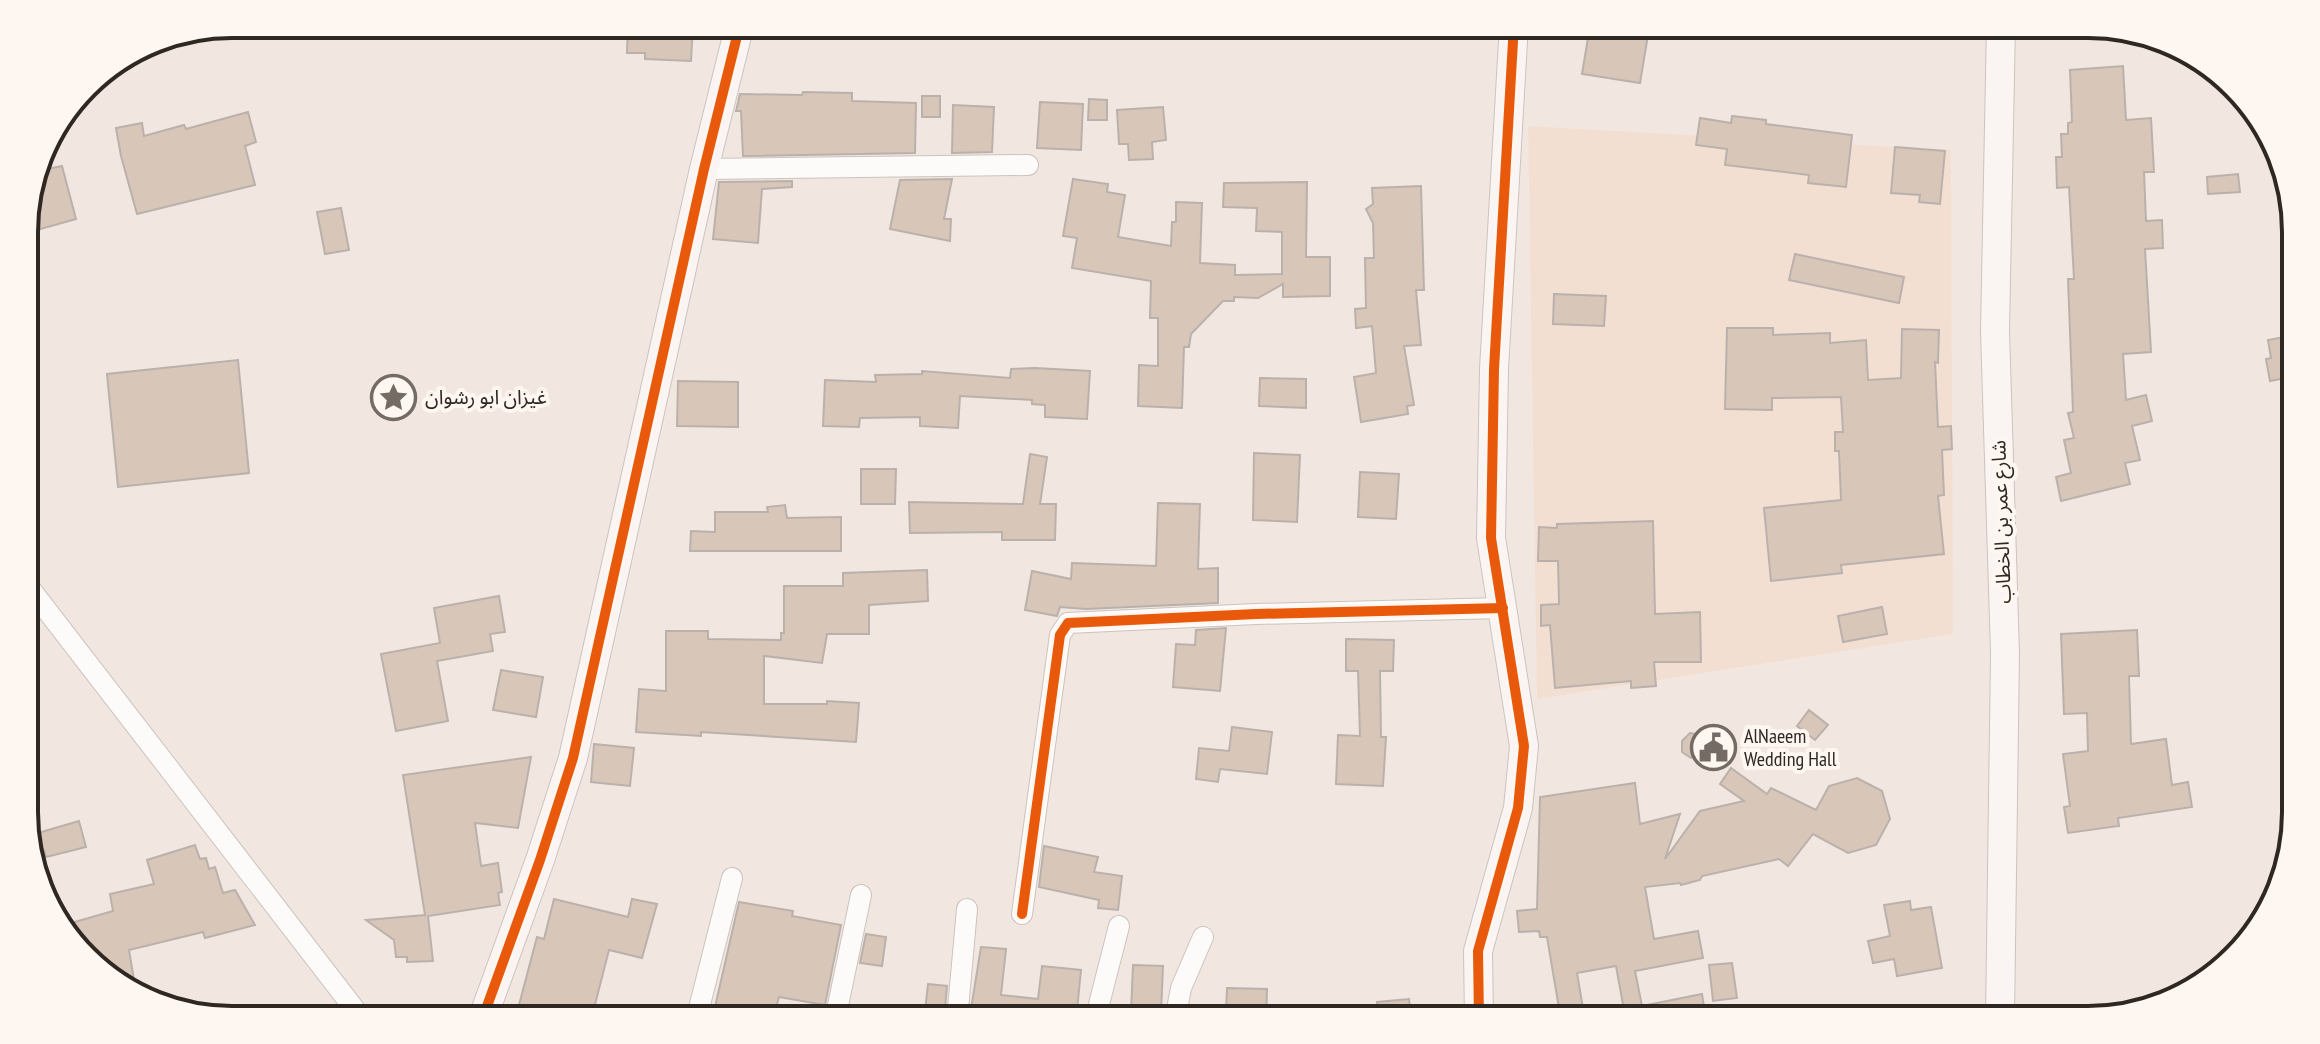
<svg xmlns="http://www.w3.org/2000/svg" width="2320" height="1044" font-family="'PT Sans Narrow','Noto Sans Arabic',sans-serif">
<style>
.built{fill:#f3dfd2}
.building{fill:#d8c6b9;stroke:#bab1ac;stroke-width:2}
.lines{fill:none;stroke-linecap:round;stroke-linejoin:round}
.street-casing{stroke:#ccc3be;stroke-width:22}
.secondary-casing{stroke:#ccc3be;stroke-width:30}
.street{stroke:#fdfbfa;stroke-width:20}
.secondary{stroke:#faf5f3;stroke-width:28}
.cycleway-casing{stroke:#fef6f0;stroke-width:15}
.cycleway{stroke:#e8590c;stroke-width:10}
.labels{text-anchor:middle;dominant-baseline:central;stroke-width:8;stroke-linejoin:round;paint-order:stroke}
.poi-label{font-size:20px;fill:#2f2822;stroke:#fef6f0;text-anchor:start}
.street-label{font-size:20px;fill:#2f2822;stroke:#fef6f0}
.rim{fill:none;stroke:#2f2822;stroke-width:4}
</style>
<rect width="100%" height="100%" fill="#f2e7e0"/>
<polygon class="built" points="1528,126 1951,150 1953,634 1537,699"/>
<g class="building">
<polygon points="628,24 693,24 691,61 645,59 645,53 627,53"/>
<polygon points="1590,26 1648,35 1640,83 1582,74"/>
<polygon points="2123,66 2126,120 2151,118 2154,172 2144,172 2146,221 2162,220 2163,248 2145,249 2151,352 2123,354 2126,400 2146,395 2152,421 2132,426 2140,460 2125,463 2130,484 2061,501 2056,477 2071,473 2064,440 2074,438 2068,413 2073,412 2068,279 2074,279 2069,187 2057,188 2056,157 2062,157 2061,134 2068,134 2068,123 2072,122 2070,70"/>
<polygon points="803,92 852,93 852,101 916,103 915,153 743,156 741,111 736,111 740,94 802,95"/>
<rect x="922" y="96" width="18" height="21"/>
<polygon points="1089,99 1107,100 1107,120 1088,120"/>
<polygon points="1040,102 1083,104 1081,150 1037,148"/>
<polygon points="953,105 994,107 992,152 952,153"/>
<polygon points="1163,107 1166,140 1152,142 1153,159 1129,160 1128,144 1119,144 1117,110"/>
<polygon points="248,112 256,142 245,146 255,185 137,214 121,156 116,128 142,123 144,136 184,125 186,129"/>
<polygon points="1732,116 1766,120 1766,124 1852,135 1846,187 1808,183 1809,175 1725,165 1727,149 1696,145 1700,118 1731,123"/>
<polygon points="1895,147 1945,151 1940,204 1919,202 1920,195 1891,193"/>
<polygon points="62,166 76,219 30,232 24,230 24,218 37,171"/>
<polygon points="2238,174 2240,192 2208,194 2207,177"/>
<polygon points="952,179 944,219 951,219 950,241 890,229 900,180"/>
<polygon points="1073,179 1108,184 1107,192 1125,195 1118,237 1171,246 1172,222 1176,222 1176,202 1202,203 1200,263 1235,265 1235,275 1282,274 1282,232 1256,231 1257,208 1223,207 1224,183 1307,182 1306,257 1330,257 1330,296 1283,297 1283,284 1258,298 1234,297 1234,301 1223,301 1191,334 1189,347 1184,347 1182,408 1138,406 1139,365 1158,366 1158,318 1150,318 1151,281 1072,268 1077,238 1063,236"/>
<polygon points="792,181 792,187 762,189 758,243 713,239 719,182"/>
<polygon points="1421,186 1424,290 1416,290 1421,345 1404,346 1414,405 1407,406 1408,414 1361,422 1354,377 1376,373 1372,326 1356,328 1355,309 1366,308 1365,258 1374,258 1373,223 1366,209 1373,204 1372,188"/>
<polygon points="341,208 349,250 325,254 317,212"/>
<polygon points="1795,254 1904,277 1899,303 1789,280"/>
<polygon points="1554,294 1606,296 1604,326 1553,324"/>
<polygon points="1727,328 1773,328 1773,335 1830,333 1830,343 1866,340 1868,380 1901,378 1902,329 1939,330 1938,363 1935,362 1938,427 1951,426 1952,449 1942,450 1944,495 1938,496 1944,554 1841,565 1842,573 1771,581 1764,508 1841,500 1839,451 1835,451 1835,432 1843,432 1841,397 1772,398 1772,410 1725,409"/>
<polygon points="2295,335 2295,376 2270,381 2266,359 2271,358 2268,340"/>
<polygon points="238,360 249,473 118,487 107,374"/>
<polygon points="1035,368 1090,371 1087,419 1045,417 1045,405 1032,404 1032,400 960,396 958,428 920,426 920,417 860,418 859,427 823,426 825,380 876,382 875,375 922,374 922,371 1010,378 1011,369"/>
<polygon points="1260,378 1306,379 1306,408 1259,406"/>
<polygon points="678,381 738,382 738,427 677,426"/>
<polygon points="1254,453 1300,455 1297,522 1253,520"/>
<polygon points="1030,454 1047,457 1040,504 1056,504 1055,540 1002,540 1002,532 910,533 909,502 1023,504"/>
<polygon points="861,469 896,469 895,504 861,504"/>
<polygon points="1360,472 1399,474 1396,519 1358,517"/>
<polygon points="1158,503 1200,504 1198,569 1218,568 1218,603 1086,609 1060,607 1057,616 1025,610 1032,571 1071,579 1072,563 1156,566"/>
<polygon points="785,505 787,518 841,517 841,551 690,551 691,531 715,532 715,512 768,512 767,507"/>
<polygon points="1653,521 1655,614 1700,612 1701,662 1654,662 1656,686 1631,688 1631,681 1555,688 1550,625 1541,626 1541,605 1559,604 1558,561 1538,561 1539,527 1557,528 1557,524"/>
<polygon points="927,570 928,601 869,605 869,634 827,634 822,663 764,656 764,704 827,704 827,701 859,703 856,742 701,732 701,736 636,732 639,689 666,691 666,631 708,631 708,639 781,640 781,633 784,633 784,586 843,586 843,573"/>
<polygon points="499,596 505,632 490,634 493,651 437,661 448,721 396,731 381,654 440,643 434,608"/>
<polygon points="1882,607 1887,634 1843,642 1838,616"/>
<polygon points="1226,628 1220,691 1173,687 1176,644 1195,645 1196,630"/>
<polygon points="2137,630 2139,676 2129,676 2131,744 2166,739 2172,785 2188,782 2192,807 2118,818 2119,826 2068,833 2064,807 2070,806 2063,754 2088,751 2087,713 2064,714 2061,634"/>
<polygon points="1346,639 1394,640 1393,671 1380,671 1381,737 1386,737 1383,786 1336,784 1338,735 1360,736 1358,671 1346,671"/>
<polygon points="501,670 543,677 536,717 493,710"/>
<polygon points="1809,710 1828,725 1815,740 1797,726"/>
<polygon points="1232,727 1272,732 1267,774 1220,769 1218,782 1196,779 1199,748 1229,751"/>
<polygon points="1690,733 1701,735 1706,744 1702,755 1691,758 1682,752 1682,741"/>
<polygon points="594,744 634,748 630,786 591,782"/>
<polygon points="531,757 518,828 475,823 481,866 498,863 502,892 498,893 500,905 428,916 433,961 407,962 407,957 396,957 394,940 366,920 425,915 403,775"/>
<polygon points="1731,768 1767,794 1771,788 1816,810 1829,786 1857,778 1882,791 1890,819 1876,845 1848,853 1813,834 1788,866 1779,859 1702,876 1700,880 1681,885 1680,883 1645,887 1654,939 1698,931 1703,958 1635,971 1642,1006 1702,994 1706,1020 1618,1020 1618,1011 1624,1010 1616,966 1577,973 1585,1020 1561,1020 1547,937 1540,937 1539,931 1519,932 1517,911 1537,909 1540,797 1635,783 1640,824 1680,814 1665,859 1700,811 1744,801 1720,784"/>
<polygon points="79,821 86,847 46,857 38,833"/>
<polygon points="195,845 200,859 206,858 209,869 215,867 223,893 235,890 255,925 205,938 203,932 129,950 136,992 67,938 61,926 113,911 110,894 154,884 147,860"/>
<polygon points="1044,846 1098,857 1094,872 1122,876 1118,910 1098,908 1099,900 1039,887"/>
<polygon points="554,899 628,917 632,899 657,904 642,958 609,950 591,1020 515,1020 537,937 544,939"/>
<polygon points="1910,901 1911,910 1931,907 1942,968 1897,976 1894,959 1873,963 1868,941 1890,936 1884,905"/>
<polygon points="739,902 793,911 792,916 841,925 825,1005 779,997 773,1020 712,1020"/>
<polygon points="866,934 886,937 882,966 860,963"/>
<polygon points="981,947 1006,949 1001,995 1038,999 1042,966 1081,970 1076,1020 1034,1020 1035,1016 971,1009"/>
<polygon points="1732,963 1737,998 1713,1001 1709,965"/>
<polygon points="1133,965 1163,966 1161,1013 1131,1012"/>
<polygon points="928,984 947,986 944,1020 924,1020"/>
<polygon points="1227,988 1267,989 1266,1020 1235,1020 1236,1011 1226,1011"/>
<polygon points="1409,999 1411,1020 1379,1020 1377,1002"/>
</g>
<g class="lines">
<defs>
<g id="street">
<polyline points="704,169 1028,165"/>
<polyline points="25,582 363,1020"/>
<polyline points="1022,914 1060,635 1068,623 1256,614 1503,608"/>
<polyline points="696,1020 732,878"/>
<polyline points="835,1020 861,895"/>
<polyline points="957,1020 967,909"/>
<polyline points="1095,1020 1119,926"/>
<polyline points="1175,1020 1181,988 1203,937"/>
</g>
<g id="secondary">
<polyline points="482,1020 540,860 573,758 704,169 740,24"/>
<polyline points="1479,1020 1478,951 1518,808 1524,746 1491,538 1494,369 1514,24"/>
<polyline points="2000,1020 2005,653 1995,331 2001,24"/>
</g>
</defs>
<use href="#street" class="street-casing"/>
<use href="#secondary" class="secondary-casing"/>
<use href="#street" class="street"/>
<use href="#secondary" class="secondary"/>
<defs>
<g id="cycleway">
<polyline points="1022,914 1060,635 1068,623 1256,614 1503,608"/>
<polyline points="482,1020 540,860 573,758 704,169 740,24"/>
<polyline points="1479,1020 1478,951 1518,808 1524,746 1491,538 1494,369 1514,24"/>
</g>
</defs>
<use href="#cycleway" class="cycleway-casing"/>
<use href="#cycleway" class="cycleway"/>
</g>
<defs>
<symbol id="sight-ring" viewBox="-11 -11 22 22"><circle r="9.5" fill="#fef6f0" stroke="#736b64" stroke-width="1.5"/><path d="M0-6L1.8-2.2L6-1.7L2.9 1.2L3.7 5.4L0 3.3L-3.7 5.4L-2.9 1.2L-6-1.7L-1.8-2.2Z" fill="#736b64"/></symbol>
<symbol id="civic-ring" viewBox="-11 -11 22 22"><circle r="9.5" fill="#fef6f0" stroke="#736b64" stroke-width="1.5"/><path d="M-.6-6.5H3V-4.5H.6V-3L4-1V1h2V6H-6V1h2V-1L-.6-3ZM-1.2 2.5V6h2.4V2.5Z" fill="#736b64"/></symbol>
</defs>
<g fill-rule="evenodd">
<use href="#sight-ring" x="368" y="372" width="51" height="51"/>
<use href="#civic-ring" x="1688" y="722" width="51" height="51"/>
</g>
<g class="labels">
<g class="poi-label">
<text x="425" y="397">غيزان ابو رشوان</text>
<text x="1744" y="736">AlNaeem<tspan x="1744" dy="23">Wedding Hall</tspan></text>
</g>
<g class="street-label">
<text transform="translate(2001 522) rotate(-92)">شارع عمر بن الخطاب</text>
</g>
</g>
<path d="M0 0H2320V1044H0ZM232 38H2088A194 194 0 0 1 2282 232V812A194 194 0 0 1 2088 1006H232A194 194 0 0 1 38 812V232A194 194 0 0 1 232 38Z" fill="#fef6f0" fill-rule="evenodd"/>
<path class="rim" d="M232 38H2088A194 194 0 0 1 2282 232V812A194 194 0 0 1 2088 1006H232A194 194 0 0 1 38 812V232A194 194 0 0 1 232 38Z"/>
</svg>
